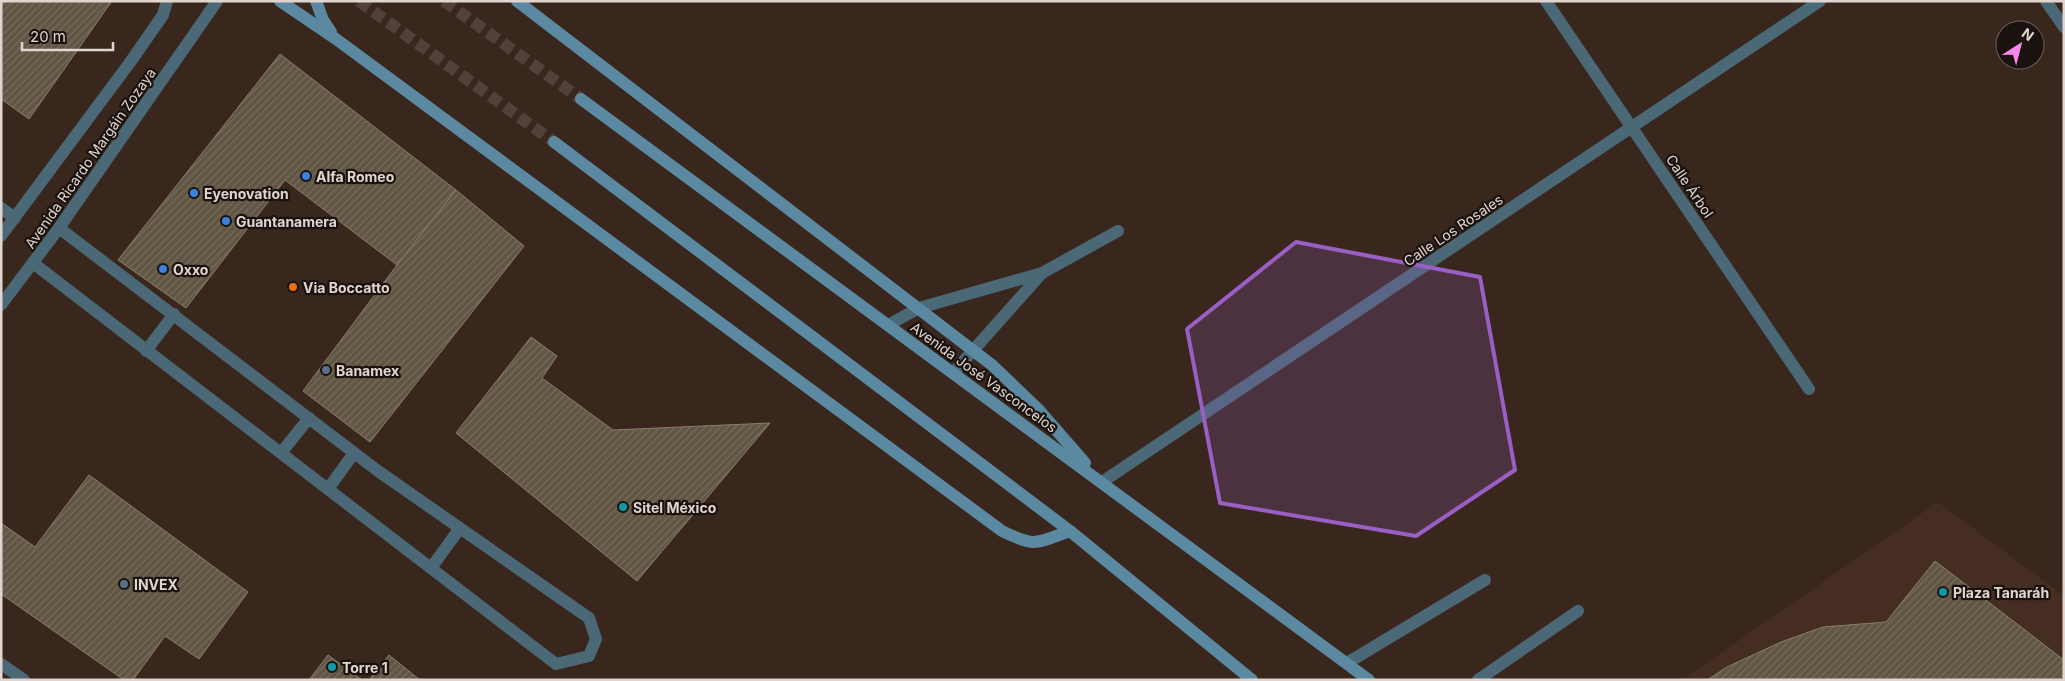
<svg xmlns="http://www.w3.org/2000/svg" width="2065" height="681" font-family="Inter,sans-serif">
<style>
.built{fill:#462d21}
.building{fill:url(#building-hatch);stroke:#8b7d6b}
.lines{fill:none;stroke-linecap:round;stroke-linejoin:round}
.secondary-tunnel{stroke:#524139;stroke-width:12;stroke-dasharray:12 6;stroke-linecap:butt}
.service{stroke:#4a6876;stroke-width:12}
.minor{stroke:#4a6876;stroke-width:12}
.tertiary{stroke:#4a6876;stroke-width:12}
.secondary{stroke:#5a89a1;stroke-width:12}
.marked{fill:#9a5fc4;fill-opacity:0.2;stroke:#9a5fc4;stroke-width:4;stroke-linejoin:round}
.shop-dot{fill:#3f7fe0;stroke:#1a120e;stroke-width:2}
.food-dot{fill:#e8710a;stroke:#1a120e;stroke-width:2}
.service-dot{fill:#5c6f8a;stroke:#1a120e;stroke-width:2}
.culture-dot{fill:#0f9aa8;stroke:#1a120e;stroke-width:2}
.labels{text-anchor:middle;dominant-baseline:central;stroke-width:4.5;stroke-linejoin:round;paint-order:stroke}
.street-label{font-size:14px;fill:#e1d5cf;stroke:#1a120e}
.poi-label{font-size:14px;font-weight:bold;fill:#e1d5cf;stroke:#1a120e;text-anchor:start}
</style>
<defs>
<pattern id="building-hatch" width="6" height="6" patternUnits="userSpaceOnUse" patternTransform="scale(1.25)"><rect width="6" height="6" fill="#615543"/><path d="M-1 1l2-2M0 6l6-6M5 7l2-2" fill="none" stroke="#776d5d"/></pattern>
</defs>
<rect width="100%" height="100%" fill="#39271e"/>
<polygon class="built" points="1938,502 2064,596 2064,680 1682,680"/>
<g class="building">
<polygon points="1,1 112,1 29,119 1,99"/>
<polygon points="280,54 456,190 397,265 285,180 186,308 118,260"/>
<polygon points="456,190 524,246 370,442 303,391 397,265"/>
<polygon points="531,337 557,356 542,378 613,430 770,423 637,581 456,433"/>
<polygon points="89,475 248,592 199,659 165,636 133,680 124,680 1,594 1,523 35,547"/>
<polygon points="1935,561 2064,660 2064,680 1707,680 1727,667 1781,642 1823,627 1886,622"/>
<polygon points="328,655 362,680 309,680"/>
<polygon points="389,655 420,680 369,680"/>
</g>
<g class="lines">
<g class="secondary-tunnel">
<polyline points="359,1 554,142"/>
<polyline points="444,1 581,99"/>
</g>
<g class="service">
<polyline points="33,263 556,664 589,656 596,639 589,618 378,471 59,228"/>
<polyline points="888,325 919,308 1042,273 1118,231"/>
<polyline points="146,351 174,314"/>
<polyline points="953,373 1042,273"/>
<polyline points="281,453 309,418"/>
<polyline points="328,489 354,453"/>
<polyline points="431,568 460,528"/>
<polyline points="1347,663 1485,580"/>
<polyline points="1,664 24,680"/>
<polyline points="1478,680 1578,611"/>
</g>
<g class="minor">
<polyline points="1546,1 1809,389"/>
<polyline points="2046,1 2064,27"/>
<polyline points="1,208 15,218"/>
<polyline points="1102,482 1820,1"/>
</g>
<g class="tertiary">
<polyline points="1,236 131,61 163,15 167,1"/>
<polyline points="1,305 59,228 217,1"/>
</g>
<g class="secondary">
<path d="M 280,1 L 336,39 L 1002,531 C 1036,548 1036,543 1070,531"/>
<polyline points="316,1 323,20 331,32"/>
<polyline points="517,1 992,365 1038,409 1085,463"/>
<polyline points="581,99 1369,680"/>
<polyline points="554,142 1070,531 1252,680"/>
</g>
</g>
<path class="marked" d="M 1296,242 L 1480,277 L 1515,470 L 1416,536 L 1220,503 L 1187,329 Z"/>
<g class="shop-dot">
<circle cx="306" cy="176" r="5"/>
<circle cx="194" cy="193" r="5"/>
<circle cx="226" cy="221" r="5"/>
<circle cx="163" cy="269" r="5"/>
</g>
<circle class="food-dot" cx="293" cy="287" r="5"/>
<g class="service-dot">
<circle cx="326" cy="370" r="5"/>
<circle cx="124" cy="584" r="5"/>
</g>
<g class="culture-dot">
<circle cx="623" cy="507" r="5"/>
<circle cx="1943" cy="592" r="5"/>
<circle cx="332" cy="667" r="5"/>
</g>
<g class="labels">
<g class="street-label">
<text transform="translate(90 158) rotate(-55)">Avenida Ricardo Margáin Zozaya</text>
<text transform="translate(1690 186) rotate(56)">Calle Árbol</text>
<text transform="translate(1453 230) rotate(-34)">Calle Los Rosales</text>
<text transform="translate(984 377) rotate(36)">Avenida José Vasconcelos</text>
</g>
<g class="poi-label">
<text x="316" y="176">Alfa Romeo</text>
<text x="204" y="193">Eyenovation</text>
<text x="236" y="221">Guantanamera</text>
<text x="173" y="269">Oxxo</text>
<text x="303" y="287">Via Boccatto</text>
<text x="336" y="370">Banamex</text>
<text x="633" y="507">Sitel México</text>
<text x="134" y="584">INVEX</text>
<text x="1953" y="592">Plaza Tanaráh</text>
<text x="342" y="667">Torre 1</text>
</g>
</g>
<rect width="2065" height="681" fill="none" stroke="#e1d5cf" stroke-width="5"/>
<g transform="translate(2020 45) rotate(36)"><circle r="24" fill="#1a120e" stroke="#6a605b"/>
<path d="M0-4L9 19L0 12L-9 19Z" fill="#f888ea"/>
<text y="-8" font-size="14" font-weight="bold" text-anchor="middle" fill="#e1d5cf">N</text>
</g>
<path d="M22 42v8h91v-8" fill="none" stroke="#e1d5cf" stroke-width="2.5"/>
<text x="30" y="42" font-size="15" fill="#e1d5cf" stroke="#1a120e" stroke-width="4" paint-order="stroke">20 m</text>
</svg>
